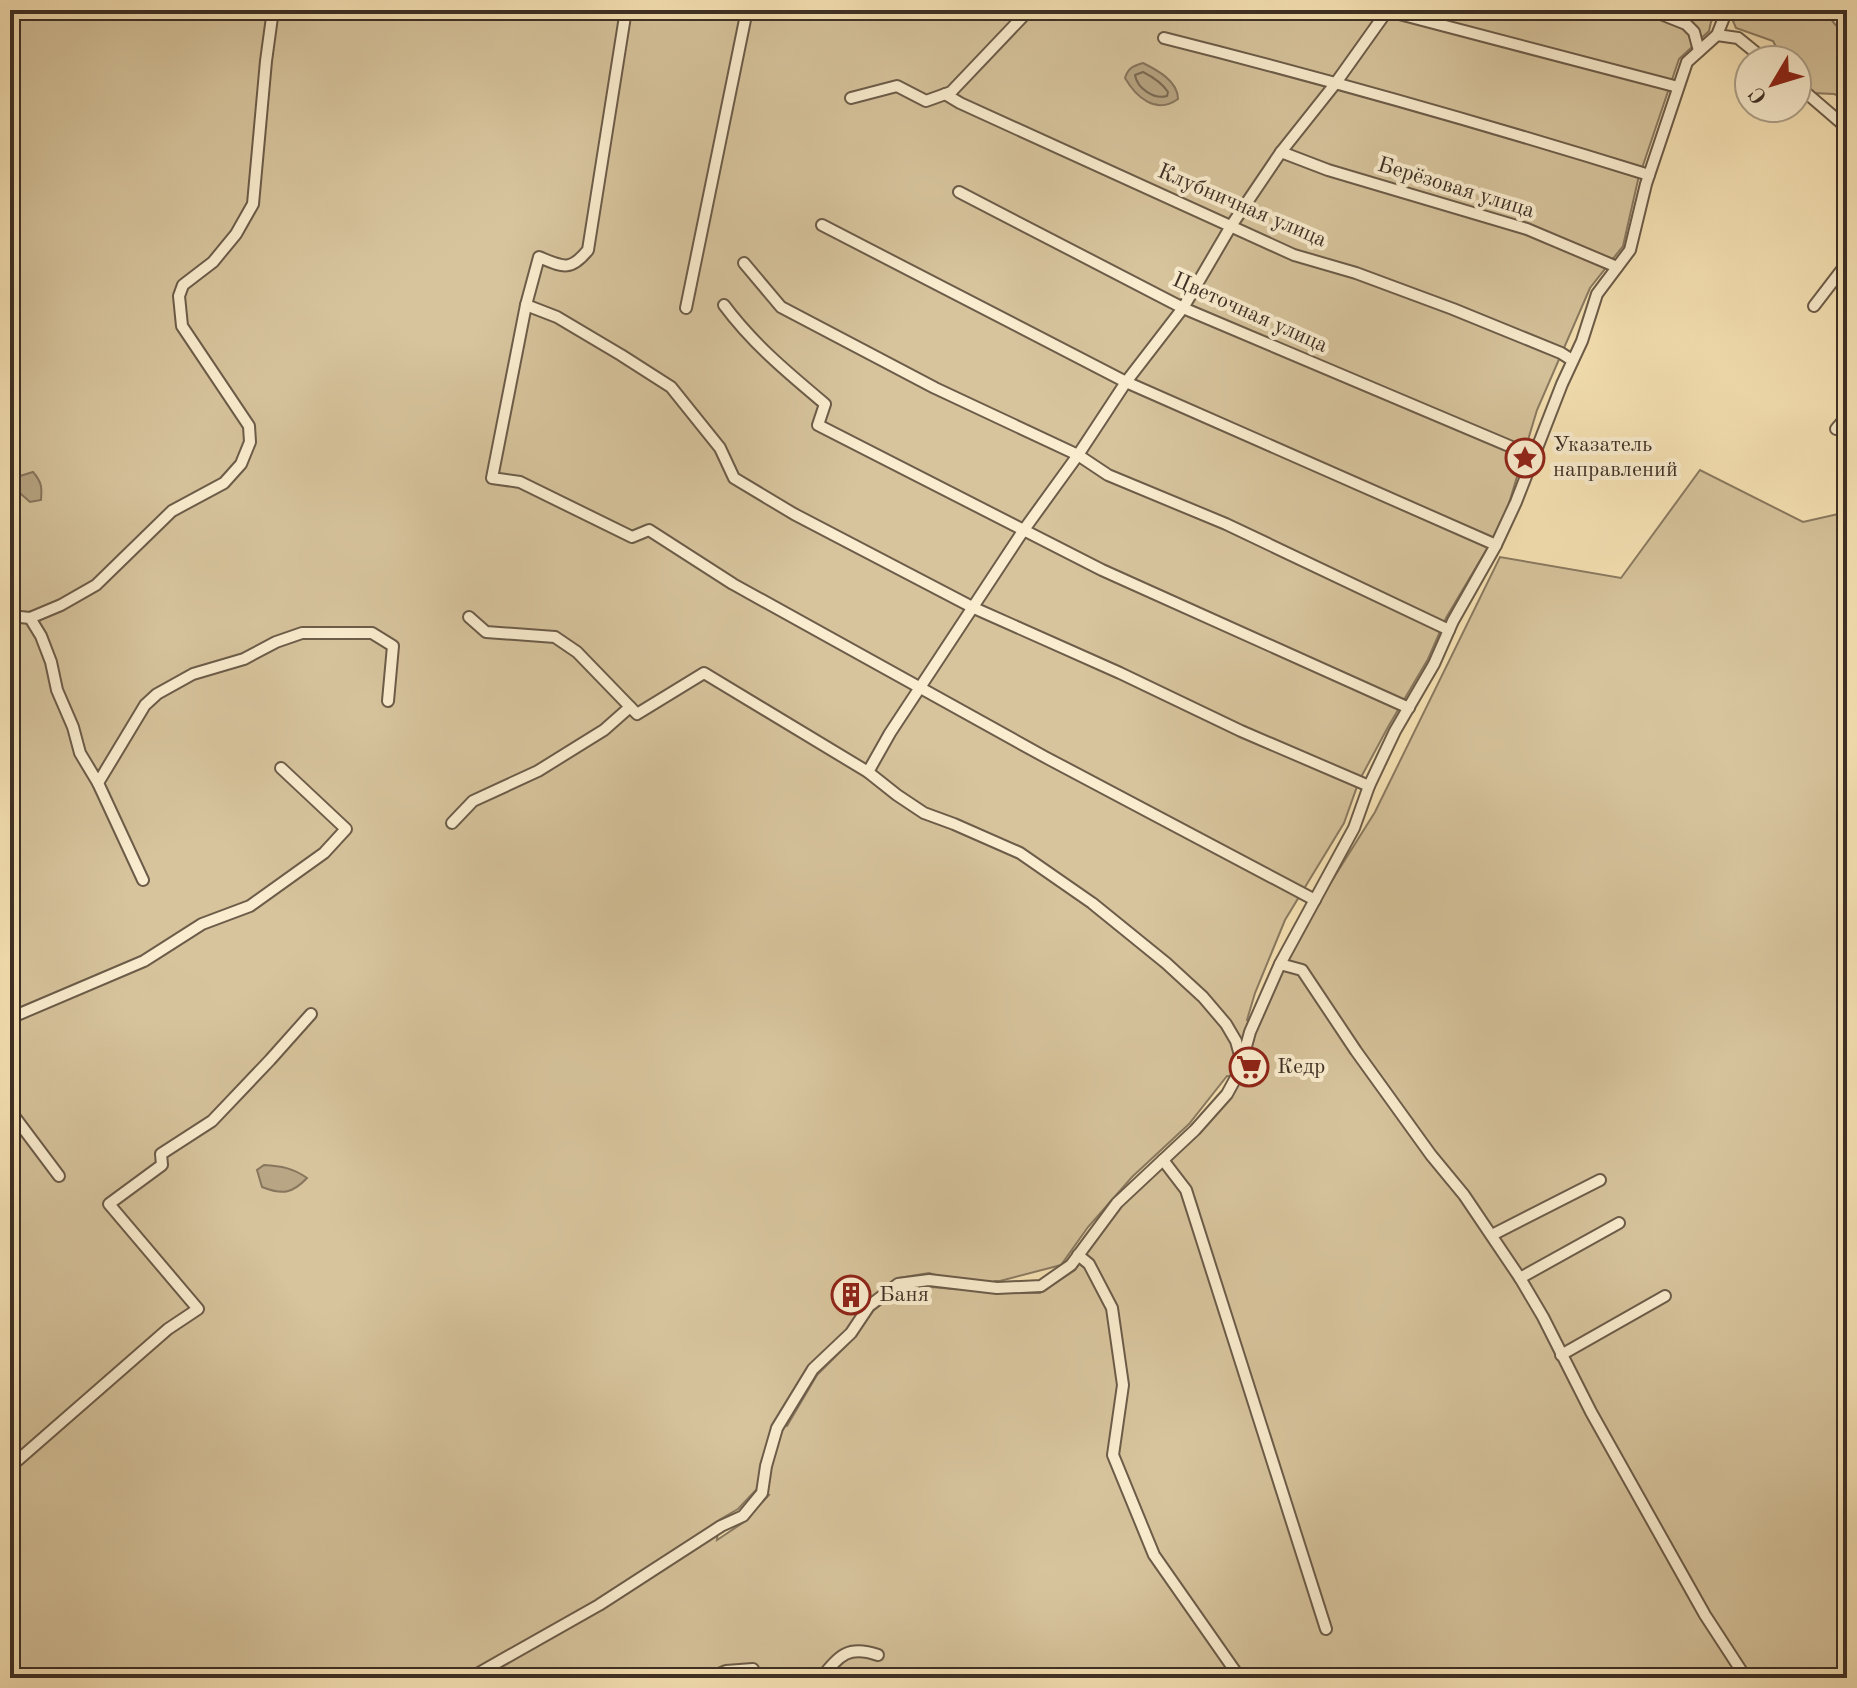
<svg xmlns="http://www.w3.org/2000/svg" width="1857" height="1688" font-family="'Old Standard TT',serif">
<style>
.green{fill:#d7c49d;stroke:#8a7a61;stroke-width:2;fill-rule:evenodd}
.water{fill:#b8a684;stroke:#87765e;stroke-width:2}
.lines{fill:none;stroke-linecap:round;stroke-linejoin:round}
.shore{stroke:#7a6a54;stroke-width:2}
.street-casing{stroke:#6c5c49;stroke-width:14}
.street{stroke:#faedcf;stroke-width:10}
.labels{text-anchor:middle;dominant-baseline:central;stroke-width:8;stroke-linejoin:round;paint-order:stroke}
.street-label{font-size:22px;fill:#3d2f25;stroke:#faedcf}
.poi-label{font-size:22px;fill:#3d2f25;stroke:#faedcf;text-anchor:start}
</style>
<rect width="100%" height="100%" fill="#f7e3b5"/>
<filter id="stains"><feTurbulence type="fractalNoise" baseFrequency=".0025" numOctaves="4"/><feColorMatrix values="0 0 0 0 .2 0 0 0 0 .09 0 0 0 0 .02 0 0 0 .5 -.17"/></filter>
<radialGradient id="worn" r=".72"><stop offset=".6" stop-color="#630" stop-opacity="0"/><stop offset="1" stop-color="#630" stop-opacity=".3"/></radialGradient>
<g class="green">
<path d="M 10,10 L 1718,10 L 1711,22 L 1709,31 L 1679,59 L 1638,180 L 1623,246 L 1590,288 L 1537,410 L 1504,520 L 1446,618 L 1428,659 L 1388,727 L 1359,781 L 1344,823 L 1285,920 L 1255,993 L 1247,1020 L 1256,1026 L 1301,930 L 1375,812 L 1500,557 L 1621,578 L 1700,470 L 1803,522 L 1847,512 L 1847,1678 L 10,1678 ZM 1227,1076 L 1240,1077 L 1237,1086 L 1196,1134 L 1103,1224 L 1075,1270 L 1040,1293 L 988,1293 L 997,1291 L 995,1281 L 1000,1281 L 1061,1265 L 1088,1227 L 1132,1177 L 1189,1124 ZM 929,1273 L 946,1278 L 954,1289 L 932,1287 L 899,1290 L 873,1311 L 854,1338 L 817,1375 L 787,1426 L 773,1424 L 810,1365 L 847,1330 L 867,1302 L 899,1278 ZM 756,1490 L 769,1495 L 744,1522 L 717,1540 L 719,1520 L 738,1509 Z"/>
<path d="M 1734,10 L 1827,10 C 1829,22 1842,29 1847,40 L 1847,99 L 1834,94 L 1812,93 L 1797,81 L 1797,60 L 1783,60 L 1773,41 L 1736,28 L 1733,21 Z"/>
</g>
<g class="water">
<path d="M 1143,63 C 1157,70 1178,81 1178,99 C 1156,115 1136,97 1125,78 C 1128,68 1133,66 1143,63 Z"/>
<path d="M 33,472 C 42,482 42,488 41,500 L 30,502 L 21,494 L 16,497 L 10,498 L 10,479 Z"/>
<path d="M 264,1165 C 281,1166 293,1168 307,1178 C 292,1194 282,1195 262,1187 L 257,1170 Z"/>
</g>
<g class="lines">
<path class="shore" d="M 1143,72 C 1153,77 1162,83 1168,92 L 1167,96 C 1154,100 1137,88 1135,75 Z"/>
<defs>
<g id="street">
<path d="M 626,10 L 588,250 C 570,272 563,267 539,257 L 526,305 L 492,478 L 520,482 L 632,537 L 649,530 L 733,584 L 1045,757 L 1315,900"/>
<polyline points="1384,10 1678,87"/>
<polyline points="1651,10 1686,24 1694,32 1699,51"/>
<polyline points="1717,35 1738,38 1765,60"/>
<path d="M 1164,38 C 1327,79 1488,125 1649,175"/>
<polyline points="1797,85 1847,128"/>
<polyline points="945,94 960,103 1294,255 1356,273 1453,309 1561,353 1572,360"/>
<polyline points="851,98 897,86 926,101 951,92 1029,10"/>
<polyline points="1281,152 1328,170 1527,229 1617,267"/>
<polyline points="959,192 1183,308 1533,456"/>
<polyline points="822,225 1126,382 1496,545"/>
<polyline points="744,263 781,307 935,388 1078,455 1108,475 1226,524 1449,630"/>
<polyline points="526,305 557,317 621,355 671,387 720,448 734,478 794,514 974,608 1120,673 1241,731 1369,786"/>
<path d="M 724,305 C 753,344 788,373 825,404 L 818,425 L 1102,570 L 1409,708"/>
<polyline points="1814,306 1847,263"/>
<polyline points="686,308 747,10"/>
<polyline points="1836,429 1847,416"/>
<polyline points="10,616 30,618 61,605 96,585 172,511 224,483 241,464 250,442 249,426 182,326 179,296 183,285 213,262 236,234 253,204 266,61 273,10"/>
<polyline points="469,617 486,632 555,637 577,652 637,714 704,673 868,772 897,795 924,813 954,824 1020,853 1092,903 1166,963 1203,997 1226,1024 1236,1041 1241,1059"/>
<polyline points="30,618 41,636 51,662 57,690 73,727 80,753 98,783 143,880"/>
<polyline points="868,772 890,733 1023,531 1078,455 1126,382 1183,308 1231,226 1281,152 1335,84 1387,11"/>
<polyline points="98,783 145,705 157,694 193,674 244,659 276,642 302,633 372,633 393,646 388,701"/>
<polyline points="452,823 473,801 538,771 604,730 630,707"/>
<polyline points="1280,964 1302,970 1356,1051 1431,1155 1464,1195 1520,1278 1543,1317 1591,1412 1705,1615 1746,1678"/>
<polyline points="10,1018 144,961 202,924 250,906 324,853 346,829 281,768"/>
<polyline points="10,1114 14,1116 59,1176"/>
<polyline points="1163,1160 1186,1190 1326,1629"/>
<polyline points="1492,1235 1600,1180"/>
<polyline points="1078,1255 1089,1264 1112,1308 1123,1385 1113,1455 1154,1555 1240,1678"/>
<polyline points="1520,1278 1619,1223"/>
<polyline points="1561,1355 1665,1296"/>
<polyline points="10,1467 168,1329 198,1309 109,1204 162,1165 161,1154 212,1121 270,1060 311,1014"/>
<polyline points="470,1678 599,1605 721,1526 743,1516 762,1493 766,1466 777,1428 813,1369 851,1333 869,1306 898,1284 929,1280 997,1288 1041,1286 1071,1265 1117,1203 1195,1130 1227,1094 1239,1072 1250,1032 1280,964 1354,828 1369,786 1395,731 1434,664 1453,621 1496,545 1516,502 1562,384 1582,341 1597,294 1630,250 1646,184 1687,62 1717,35 1727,10"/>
<polyline points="710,1678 726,1671 753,1669"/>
<path d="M 821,1678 C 840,1655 848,1645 878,1655"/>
</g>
</defs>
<use href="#street" class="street-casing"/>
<use href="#street" class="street"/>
</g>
<defs>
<symbol id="sight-ring" viewBox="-11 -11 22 22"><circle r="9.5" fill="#faedcf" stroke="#8f2418" stroke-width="1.5"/><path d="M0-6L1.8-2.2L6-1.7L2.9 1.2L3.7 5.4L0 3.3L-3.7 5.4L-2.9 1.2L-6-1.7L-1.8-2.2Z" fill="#8f2418"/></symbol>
<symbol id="supermarket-ring" viewBox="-11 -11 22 22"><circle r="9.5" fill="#faedcf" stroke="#8f2418" stroke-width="1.5"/><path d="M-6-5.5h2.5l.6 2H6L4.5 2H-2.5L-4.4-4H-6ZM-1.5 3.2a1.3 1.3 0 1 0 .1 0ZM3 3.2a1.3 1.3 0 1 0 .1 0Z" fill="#8f2418"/></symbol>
<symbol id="building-ring" viewBox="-11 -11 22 22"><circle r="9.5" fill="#faedcf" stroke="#8f2418" stroke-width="1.5"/><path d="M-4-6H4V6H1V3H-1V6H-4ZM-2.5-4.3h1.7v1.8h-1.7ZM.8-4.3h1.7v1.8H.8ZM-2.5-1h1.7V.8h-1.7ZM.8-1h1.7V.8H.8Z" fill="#8f2418"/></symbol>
</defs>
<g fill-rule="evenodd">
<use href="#sight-ring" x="1503" y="436" width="44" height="44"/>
<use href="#supermarket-ring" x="1227" y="1045" width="44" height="44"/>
<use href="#building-ring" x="829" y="1273" width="44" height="44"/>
</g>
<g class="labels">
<g class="street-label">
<text transform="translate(1456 188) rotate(17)">Берёзовая улица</text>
<text transform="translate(1242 206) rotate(23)">Клубничная улица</text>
<text transform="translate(1250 313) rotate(24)">Цветочная улица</text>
</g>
<g class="poi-label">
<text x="1553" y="445">Указатель<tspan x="1553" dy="25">направлений</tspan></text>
<text x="1277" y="1067">Кедр</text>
<text x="879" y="1295">Баня</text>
</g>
</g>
<rect width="1857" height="1688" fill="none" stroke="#f7e3b5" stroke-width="40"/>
<rect x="12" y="12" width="1833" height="1664" fill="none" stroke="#3d2f25" stroke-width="4"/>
<rect x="20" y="20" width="1817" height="1648" fill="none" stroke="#3d2f25" stroke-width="2"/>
<g transform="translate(1773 84) rotate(232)"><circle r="38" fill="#faedcf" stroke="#aea18b" stroke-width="2"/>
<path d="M0-6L14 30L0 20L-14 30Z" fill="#8f2418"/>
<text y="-12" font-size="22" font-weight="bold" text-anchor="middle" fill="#3d2f25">С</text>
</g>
<rect width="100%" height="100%" filter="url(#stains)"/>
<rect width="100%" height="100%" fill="url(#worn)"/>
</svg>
